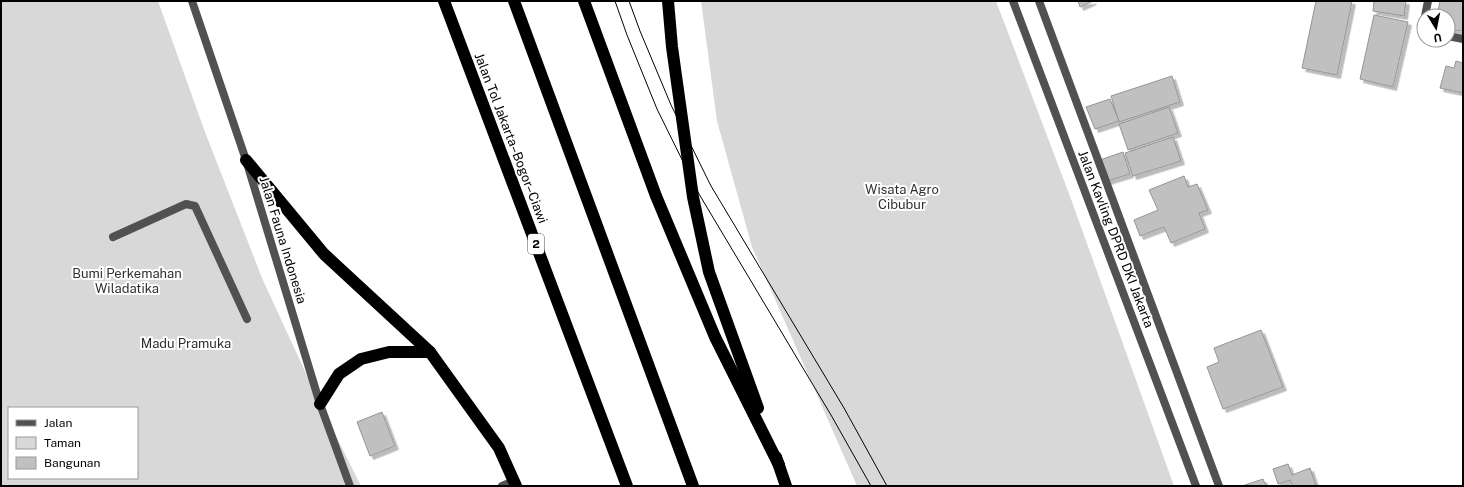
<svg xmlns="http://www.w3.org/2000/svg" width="1464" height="487" font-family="'Public Sans',sans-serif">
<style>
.green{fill:#d8d8d8;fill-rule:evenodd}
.building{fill:#c0c0c0;stroke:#959595;filter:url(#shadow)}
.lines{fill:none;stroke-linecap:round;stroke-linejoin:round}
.lane{stroke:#515151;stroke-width:8}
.street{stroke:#515151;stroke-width:8}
.highway{stroke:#000;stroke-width:12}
.tram{stroke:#000;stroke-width:1}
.labels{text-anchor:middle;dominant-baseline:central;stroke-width:4;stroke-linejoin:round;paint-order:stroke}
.shield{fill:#fff;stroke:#4c4c4c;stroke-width:1}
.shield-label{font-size:12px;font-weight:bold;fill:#000}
.street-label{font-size:13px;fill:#000;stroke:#fff}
.park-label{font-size:13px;fill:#2f2f2f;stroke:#fff}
</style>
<defs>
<filter id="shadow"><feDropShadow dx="3.5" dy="3.5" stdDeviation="0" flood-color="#0004"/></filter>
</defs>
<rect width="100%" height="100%" fill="#fff"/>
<g class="green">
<path d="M 1,1 L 158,1 L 205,132 L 262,278 L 320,404 L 361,486 L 1,486 ZM 9,408 L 137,408 L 137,478 L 9,478 Z"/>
<polygon points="701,1 996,1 1071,199 1174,486 857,486 752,247 717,121"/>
</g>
<g class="building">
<polygon points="1078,1 1093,1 1080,7"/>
<polygon points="1316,1 1352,1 1337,75 1302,68"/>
<polygon points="1374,1 1406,1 1404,16 1373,11"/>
<polygon points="1440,1 1463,1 1463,31 1448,29 1448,16 1437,16"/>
<polygon points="1374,15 1408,22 1393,87 1360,79"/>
<polygon points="1456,61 1463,63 1463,93 1440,88 1446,66 1454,68"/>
<polygon points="1172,76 1180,102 1119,122 1111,96"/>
<polygon points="1110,99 1119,121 1095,129 1086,107"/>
<polygon points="1169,107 1178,133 1128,150 1119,124"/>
<polygon points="1173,137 1181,161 1133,176 1125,153"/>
<polygon points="1123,152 1130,174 1107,181 1100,160"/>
<polygon points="1184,176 1188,187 1197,184 1208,210 1199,213 1205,229 1171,243 1164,227 1140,236 1134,220 1158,210 1149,190"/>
<polygon points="1261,330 1283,387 1223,409 1207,367 1219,362 1214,348"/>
<polygon points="382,412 395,446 370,456 357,422"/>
<polygon points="1288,464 1292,475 1310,468 1316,486 1293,486 1290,480 1278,484 1273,469"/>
<polygon points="1263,479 1266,486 1242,486"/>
</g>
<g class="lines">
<g class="lane">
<polyline points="1425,16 1428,1"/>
<polyline points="1448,36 1463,39"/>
<polyline points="113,237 186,204 195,206 247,319"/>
<polyline points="502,486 514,481"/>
</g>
<g class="street">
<polyline points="192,1 246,160 320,404 350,486"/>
<polyline points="1013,1 1196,486"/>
<polyline points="1039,1 1219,486"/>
</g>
<g class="highway">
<polyline points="444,1 627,486"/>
<polyline points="514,1 693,486"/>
<polyline points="584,1 656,196 715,337 779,465"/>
<polyline points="668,1 672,47 693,197 709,272 758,408"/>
<polyline points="246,160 324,254 430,352 499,448 516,486"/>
<polyline points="320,404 339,374 361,359 389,352 430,352"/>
<polyline points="776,457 786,486"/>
</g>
<g class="tram">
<polyline points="615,1 627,35 657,109 699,194 831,415 871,486"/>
<polyline points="629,1 640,31 671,105 711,186 844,408 887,486"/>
</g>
</g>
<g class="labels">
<rect class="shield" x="528" y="234" width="16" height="20" rx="3"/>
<g class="shield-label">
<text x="536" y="244">2</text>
</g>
<g class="street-label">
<text transform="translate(511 138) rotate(69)">Jalan Tol Jakarta–Bogor–Ciawi</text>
<text transform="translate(1116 239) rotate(69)">Jalan Kavling DPRD DKI Jakarta</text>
<text transform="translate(283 240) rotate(73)">Jalan Fauna Indonesia</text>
</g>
<g class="park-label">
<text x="902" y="189">Wisata Agro<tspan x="902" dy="15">Cibubur</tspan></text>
<text x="127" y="273">Bumi Perkemahan<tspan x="127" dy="15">Wiladatika</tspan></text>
<text x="186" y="343">Madu Pramuka</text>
</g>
</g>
<rect width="1464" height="487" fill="none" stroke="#000000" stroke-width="4"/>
<rect x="8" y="407" width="130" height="72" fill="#ffffff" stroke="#999999"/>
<rect x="16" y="420" width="20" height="6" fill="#515151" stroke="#999999"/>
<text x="44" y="427" font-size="12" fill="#000000">Jalan</text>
<rect x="16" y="437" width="20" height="12" fill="#d8d8d8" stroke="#999999"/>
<text x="44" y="447" font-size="12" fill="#000000">Taman</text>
<rect x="16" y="457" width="20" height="12" fill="#c0c0c0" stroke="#999999"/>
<text x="44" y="467" font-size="12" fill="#000000">Bangunan</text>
<g transform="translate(1436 28) rotate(170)"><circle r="19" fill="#ffffff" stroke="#999999"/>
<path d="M0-3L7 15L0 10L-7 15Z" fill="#000000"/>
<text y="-6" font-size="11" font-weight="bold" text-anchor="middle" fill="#000000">U</text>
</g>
</svg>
